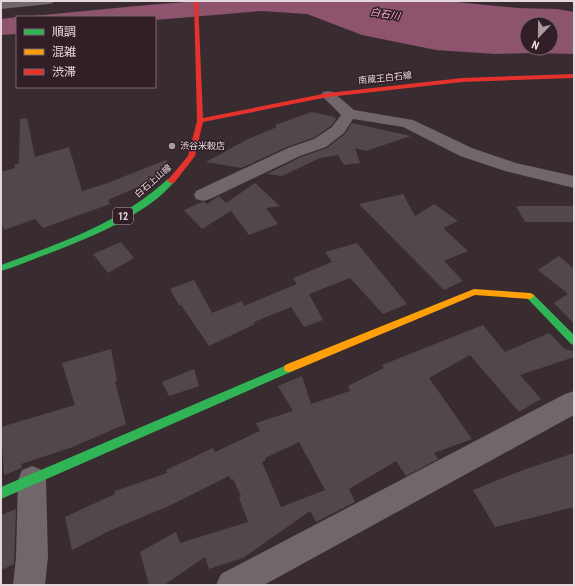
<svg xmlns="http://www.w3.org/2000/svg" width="575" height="586" font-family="'Roboto Condensed','Noto Sans JP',sans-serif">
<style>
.water{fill:#8e536d;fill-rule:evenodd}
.building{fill:#52484c;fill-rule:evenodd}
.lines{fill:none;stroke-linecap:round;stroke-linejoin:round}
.street{fill:#6f676a;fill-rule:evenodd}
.fast{fill:#30b455;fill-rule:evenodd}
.slow{fill:#ff9f0a;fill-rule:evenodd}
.jam{fill:#e5322d;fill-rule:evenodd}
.poi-dot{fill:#a89ca1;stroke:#311e26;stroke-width:1.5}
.labels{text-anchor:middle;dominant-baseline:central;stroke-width:3;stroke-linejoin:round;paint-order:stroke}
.far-street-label{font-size:9px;fill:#e5d8dd;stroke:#311e26}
.far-poi-label{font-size:9px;fill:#e5d8dd;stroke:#311e26;text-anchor:start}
.far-water-label{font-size:10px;font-style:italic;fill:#f9aecd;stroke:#311e26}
.shield{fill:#311e26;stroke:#afa0a6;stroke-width:1}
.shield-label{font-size:10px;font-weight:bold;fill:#e5d8dd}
</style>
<rect width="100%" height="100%" fill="#382c31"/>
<g class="water">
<path d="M 207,1 L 456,2 L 518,8 L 557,9 L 574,12 L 574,54 L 532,53 L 495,54 L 436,50 L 362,35 L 307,14 L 261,11 L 155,20 L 155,17 L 20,17 C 82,12 144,4 207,1 ZM 527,24 L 551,24 L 551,48 L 527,48 Z"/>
<polygon points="17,17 17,34 1,35 1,19"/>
</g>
<g class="building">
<polygon points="312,112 335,117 336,119 331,126 313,138 287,147 241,168 206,162 246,140 277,127 275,125"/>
<polygon points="27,118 35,157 69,147 82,191 105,184 166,160 170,169 165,175 108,200 110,204 43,228 35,219 4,230 1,222 1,172 15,168 14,165 19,163 20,119"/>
<polygon points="352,123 411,136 366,151 355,148 360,163 344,165 338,155 320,158 282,176 267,174 301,157 327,148 345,134"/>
<polygon points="255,183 280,206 266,208 278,224 249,235 231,211 202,229 184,210 202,202 205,202 207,204 219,196 226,203"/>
<polygon points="403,194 415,216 434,204 458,221 443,228 468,251 444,261 463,281 444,290 359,204"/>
<polygon points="516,206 574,206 574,222 525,222"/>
<polygon points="121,242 134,258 108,273 93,254"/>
<polygon points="357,243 407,304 383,314 350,278 309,294 323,320 304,327 291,307 254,322 255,324 209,346 181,305 179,305 170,289 194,280 212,313 242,301 244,306 297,284 293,278 332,262 325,252"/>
<polygon points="559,256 574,269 574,324 554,303 568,294 538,270"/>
<path d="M 483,325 L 505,352 L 549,333 L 565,349 L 574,351 L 574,357 L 520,375 L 541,399 L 519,412 L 470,355 L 429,378 L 472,439 L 434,453 L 438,459 L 406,476 L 396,461 L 349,489 L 355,502 L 316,522 L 310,511 L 243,558 L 209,569 L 205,557 L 164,585 L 149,585 L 140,552 L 176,532 L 180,543 L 248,522 L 239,498 L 241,496 L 233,479 L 231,480 L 229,476 L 171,505 L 109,531 L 72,550 L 65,517 L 115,494 L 115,491 L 167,473 L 166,470 L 213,448 L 215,452 L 260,431 L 256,423 L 293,411 L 278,386 L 302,376 L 311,404 L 350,391 L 348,386 L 384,368 L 382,365 ZM 299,442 L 325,490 L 281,507 L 262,462 L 266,460 L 265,458 Z"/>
<polygon points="111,349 117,381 115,382 126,424 70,448 21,464 22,468 4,475 1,427 75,405 62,363"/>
<polygon points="194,369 199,386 169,396 162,382"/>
<polygon points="574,453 574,507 495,527 473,490 523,470"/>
<polygon points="16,509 14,564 1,570 1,515"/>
</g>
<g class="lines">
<g class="street">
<polygon points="1,1 55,1 53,3 49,4 1,9"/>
<polygon points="328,91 333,92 354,110 413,120 472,148 516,163 574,176 574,188 505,171 460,156 403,127 353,119 344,133 326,147 300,156 210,199 203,201 196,199 194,195 196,191 288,148 314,139 332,127 341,115 321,95 323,92"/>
<polygon points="574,391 574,415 264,585 216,585 221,574 565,394"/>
<polygon points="32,466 42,470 46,480 48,557 45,585 13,585 16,557 18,480 22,470"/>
</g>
<g class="fast">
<path d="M 168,179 L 171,179 L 175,181 C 145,217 84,240 42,256 C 28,261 15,267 1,271 L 1,265 C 63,242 118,224 168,179 Z"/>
<polygon points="530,293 533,294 574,335 574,345 571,344 527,298 525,296 527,294"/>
<polygon points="289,364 293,365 294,368 293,371 1,499 1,487"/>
</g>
<polygon class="slow" points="474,289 530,293 535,296 530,299 475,295 293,371 289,372 285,371 284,368 285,365"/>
<polygon class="jam" points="194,1 198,1 203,118 328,93 462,78 574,74 574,78 462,82 328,97 203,122 195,156 174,183 171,183 167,181 188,156 197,121"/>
</g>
<circle class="poi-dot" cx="172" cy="146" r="4"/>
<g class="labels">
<g class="far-street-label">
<text transform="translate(385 78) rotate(-6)">南蔵王白石線</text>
<text transform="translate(153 181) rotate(-41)">白石上山線</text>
</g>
<g class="far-poi-label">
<text x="180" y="146">渋谷米穀店</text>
</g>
<g class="far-water-label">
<text transform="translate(385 14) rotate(9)">白石川</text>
</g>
<rect class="shield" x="113" y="208" width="20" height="16" rx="3"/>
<g class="shield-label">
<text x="123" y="216">12</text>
</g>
</g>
<rect width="575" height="586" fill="none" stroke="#e5d8dd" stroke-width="4"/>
<rect x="16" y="16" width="140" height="72" fill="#311e26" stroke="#79686f"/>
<rect x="24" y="29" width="20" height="6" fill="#30b455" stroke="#79686f"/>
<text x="52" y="36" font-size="12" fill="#e5d8dd">順調</text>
<rect x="24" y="49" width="20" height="6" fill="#ff9f0a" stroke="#79686f"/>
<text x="52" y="56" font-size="12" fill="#e5d8dd">混雑</text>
<rect x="24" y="69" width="20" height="6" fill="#e5322d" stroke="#79686f"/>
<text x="52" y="76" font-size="12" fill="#e5d8dd">渋滞</text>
<g transform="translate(539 36) rotate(202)"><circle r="19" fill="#311e26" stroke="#79686f"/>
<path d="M0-3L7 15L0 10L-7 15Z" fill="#a89ca1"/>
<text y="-6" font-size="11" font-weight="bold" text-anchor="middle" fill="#e5d8dd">N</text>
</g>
</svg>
